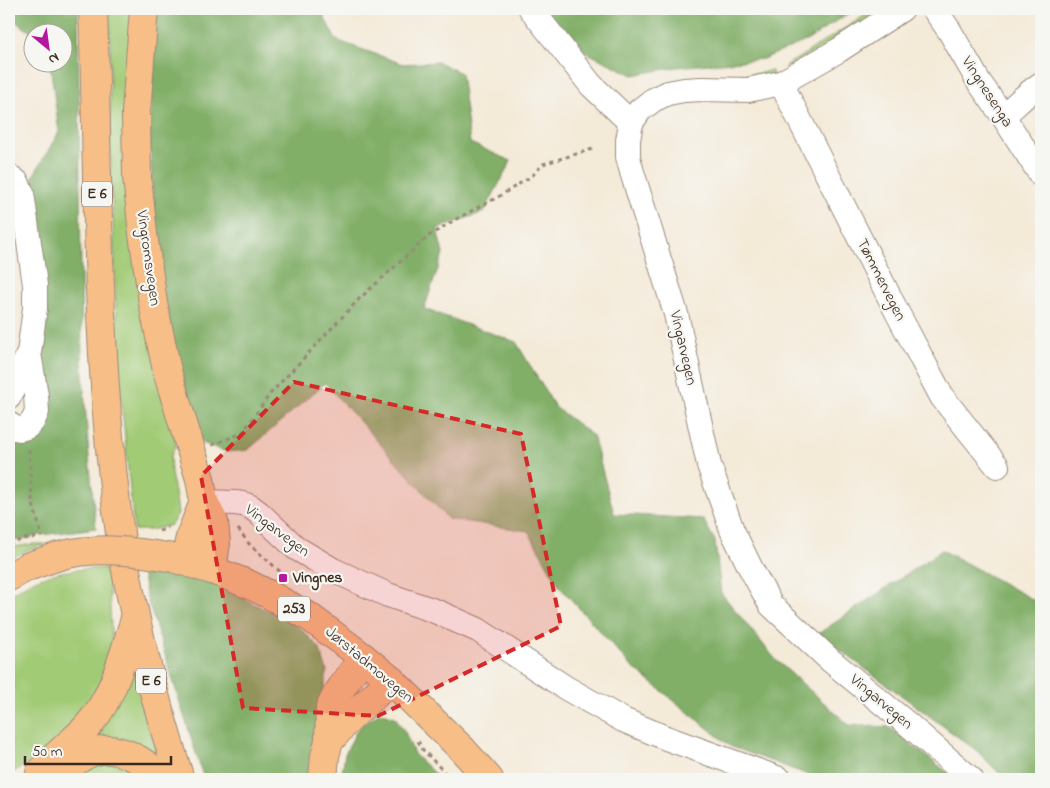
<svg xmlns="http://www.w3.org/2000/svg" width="1050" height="788" font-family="'Indie Flower',sans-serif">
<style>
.green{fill:#a2cb76;stroke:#6e7a4a}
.forest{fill:#81af67;stroke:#5e6c42}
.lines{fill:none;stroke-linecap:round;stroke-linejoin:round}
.minor-casing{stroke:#988a7b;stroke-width:26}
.major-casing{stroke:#988a7b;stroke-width:30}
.highway-casing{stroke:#988a7b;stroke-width:30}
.path{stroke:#988a7b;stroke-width:3;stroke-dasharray:4 4;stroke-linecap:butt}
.minor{stroke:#fff;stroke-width:24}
.major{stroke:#f7be87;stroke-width:28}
.highway{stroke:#f7be87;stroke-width:28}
.major-bridge-casing{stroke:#988a7b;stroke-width:30;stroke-linecap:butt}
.path-bridge{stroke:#988a7b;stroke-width:3;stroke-dasharray:4 4;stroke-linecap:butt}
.major-bridge{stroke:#f7be87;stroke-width:28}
.marked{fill:#d62828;fill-opacity:0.2;stroke:#d62828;stroke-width:4;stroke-dasharray:10 6;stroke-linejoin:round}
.poi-dot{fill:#b5179e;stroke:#f6f6f2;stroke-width:2}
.labels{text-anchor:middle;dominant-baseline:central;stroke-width:4.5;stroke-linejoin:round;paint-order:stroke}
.shield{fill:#f6f6f2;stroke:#73675e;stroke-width:1}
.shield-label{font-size:15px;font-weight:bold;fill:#3b2a1e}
.street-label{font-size:16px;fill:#3b2a1e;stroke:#f6f6f2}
.poi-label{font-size:16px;font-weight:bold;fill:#3b2a1e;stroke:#f6f6f2;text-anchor:start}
</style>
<rect width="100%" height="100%" fill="#f6f6f2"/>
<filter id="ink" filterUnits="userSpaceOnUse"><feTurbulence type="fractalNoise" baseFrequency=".02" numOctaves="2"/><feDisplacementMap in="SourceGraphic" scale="10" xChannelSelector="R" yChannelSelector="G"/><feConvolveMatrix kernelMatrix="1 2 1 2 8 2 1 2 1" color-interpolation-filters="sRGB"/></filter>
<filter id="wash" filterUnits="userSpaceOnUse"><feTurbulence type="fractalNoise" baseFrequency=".0096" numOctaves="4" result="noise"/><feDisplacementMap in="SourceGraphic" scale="20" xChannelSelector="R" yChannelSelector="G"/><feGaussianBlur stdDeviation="1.12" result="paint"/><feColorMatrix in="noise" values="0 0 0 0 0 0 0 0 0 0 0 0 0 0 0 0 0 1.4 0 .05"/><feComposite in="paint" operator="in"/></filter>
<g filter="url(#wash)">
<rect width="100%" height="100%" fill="#f4ead8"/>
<g class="green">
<polygon points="110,9 132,9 176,445 170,457 171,474 176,498 178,514 171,525 151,530 134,530 118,366 110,137"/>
<polygon points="875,9 889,9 787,68 786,65 800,57"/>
<polygon points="771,70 773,74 761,79 709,78 710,77 744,75 761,73"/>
<polygon points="34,544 46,544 26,551 9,560 9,549 14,547"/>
<path d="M 105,568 L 109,587 L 112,647 L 96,700 L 49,751 L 31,762 L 9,774 L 9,596 C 18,589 31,581 43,577 C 62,570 84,569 105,568 Z"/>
<polygon points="131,665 134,671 159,761 90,739"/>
<path d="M 108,761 L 136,772 L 143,779 L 121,779 C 116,776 109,778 104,779 L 62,779 Z"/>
</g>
<g class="forest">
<polygon points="9,9 78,9 82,362 89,457 96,528 41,535 9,542 9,436 35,435 49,409 43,367 44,257 32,178 59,132 50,63 62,62 62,32 32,33 9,17"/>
<polygon points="158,9 320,9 336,40 403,64 438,62 461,73 470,143 511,161 484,212 437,229 443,254 424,309 516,342 555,407 593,436 614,514 703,519 715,541 721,593 776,660 849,725 889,727 956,779 818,779 806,774 730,746 631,666 560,587 528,531 448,519 325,383 248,450 227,452 202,443 181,371 165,303 154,216 149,128"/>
<polygon points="543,9 855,9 808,40 763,59 677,67 633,75 573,46"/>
<polygon points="942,550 1041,604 1041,779 1005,779 977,751 818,634"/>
<polygon points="142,570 180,576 216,585 297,625 319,647 327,671 322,707 311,742 307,779 204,779 146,595"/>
<polygon points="380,712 395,717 405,732 414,754 440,779 341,779 345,754 358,728"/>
</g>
</g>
<g filter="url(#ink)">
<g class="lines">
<defs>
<g id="minor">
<polyline points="531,9 591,85 631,123"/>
<polyline points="902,9 839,50 781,83 748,90 702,89 684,90 668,93 653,100 640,110 631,123 628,140 628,157 632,172 676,314 709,465 732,530 751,569 771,605 830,660 910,726 971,779"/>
<polyline points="934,9 949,30 979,82 1003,116 1041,175"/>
<polyline points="781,83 898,314 942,397 997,466"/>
<path d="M 1003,116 C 1016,105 1027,93 1041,84"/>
<polyline points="9,176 17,182 22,193 35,285 35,308 29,353 36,395 37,412 33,421 27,427 20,429 14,428 9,424"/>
<polyline points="9,397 29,353"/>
<polyline points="204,502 235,503 243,504 251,507 259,513 296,548 333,570 388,595 435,611 478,630 566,688 623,720 666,738 766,774 779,779"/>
</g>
<g id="major">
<polyline points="144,9 136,112 137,177 143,234 153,303 167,371 200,479 204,502 214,522 215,532 216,543 212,570"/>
<polyline points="173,558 212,570 248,584 268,594 308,616 363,657 391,680 462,749 489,779"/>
<polyline points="184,561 191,534 204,502"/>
<polyline points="9,577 27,567 59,556"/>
</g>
<g id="highway">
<path d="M 93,9 C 99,186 95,364 121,540 C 133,621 155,701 180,779"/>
<polyline points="329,741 350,718 391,680"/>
<path d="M 51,770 C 57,768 64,767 70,765 C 77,761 83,756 90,753 C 117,742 146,762 164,779"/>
<path d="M 40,773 C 46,766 52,759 59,753 C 70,742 82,734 92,721 C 116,691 123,654 135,619"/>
<polyline points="323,779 325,756 329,741 330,708 337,694 363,657"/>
</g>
</defs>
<use href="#minor" class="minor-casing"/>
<use href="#major" class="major-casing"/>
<use href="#highway" class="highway-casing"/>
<g class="path">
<polyline points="212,445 242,433 270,394 360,298 430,235 458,218 498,197 532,176 543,164 596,148"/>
<polyline points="29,449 32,500 42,537"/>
<polyline points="238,529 250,545 283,574"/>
<polyline points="9,544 23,539 37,537"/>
<polyline points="418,741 423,750 451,779"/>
</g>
<use href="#minor" class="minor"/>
<use href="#major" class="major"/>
<use href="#highway" class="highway"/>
<defs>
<path id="major-bridge" d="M 59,556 C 97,546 136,551 173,558"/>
</defs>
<use href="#major-bridge" class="major-bridge-casing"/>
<polyline class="path-bridge" points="159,531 168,528"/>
<use href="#major-bridge" class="major-bridge"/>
</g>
</g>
<path class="marked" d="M 294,382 L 521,434 L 561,626 L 378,716 L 243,708 L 201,476 Z"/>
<rect class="poi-dot" x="278" y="573" width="10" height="10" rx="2.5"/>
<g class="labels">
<g class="shield">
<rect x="82" y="181.5" width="30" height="25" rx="4"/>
<rect x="278" y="596.5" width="32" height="25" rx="4"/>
<rect x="136" y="668.5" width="30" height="25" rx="4"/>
</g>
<g class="shield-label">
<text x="97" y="194">E 6</text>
<text x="294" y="609">253</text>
<text x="151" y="681">E 6</text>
</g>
<g class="street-label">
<text transform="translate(987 92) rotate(57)">Vingnesenga</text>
<text transform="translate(148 258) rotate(82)">Vingromsvegen</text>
<text transform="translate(881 280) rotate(63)">Tømmervegen</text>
<text transform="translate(683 348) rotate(77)">Vingarvegen</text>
<text transform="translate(277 531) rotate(37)">Vingarvegen</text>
<text transform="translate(369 665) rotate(40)">Jørstadmovegen</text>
<text transform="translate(881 702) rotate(40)">Vingarvegen</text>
</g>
<g class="poi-label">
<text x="293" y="578">Vingnes</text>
</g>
</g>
<rect width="1050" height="788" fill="none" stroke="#f6f6f2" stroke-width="30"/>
<g transform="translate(48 48) rotate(151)"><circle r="24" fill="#f6f6f2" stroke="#aba49d"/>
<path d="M0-4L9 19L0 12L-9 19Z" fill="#b5179e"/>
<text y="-8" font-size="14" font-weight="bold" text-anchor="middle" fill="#3b2a1e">N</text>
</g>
<path d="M25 756v8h146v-8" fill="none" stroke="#3b2a1e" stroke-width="2.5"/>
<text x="32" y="756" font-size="15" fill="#3b2a1e" stroke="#f6f6f2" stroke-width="4" paint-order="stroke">50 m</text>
</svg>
